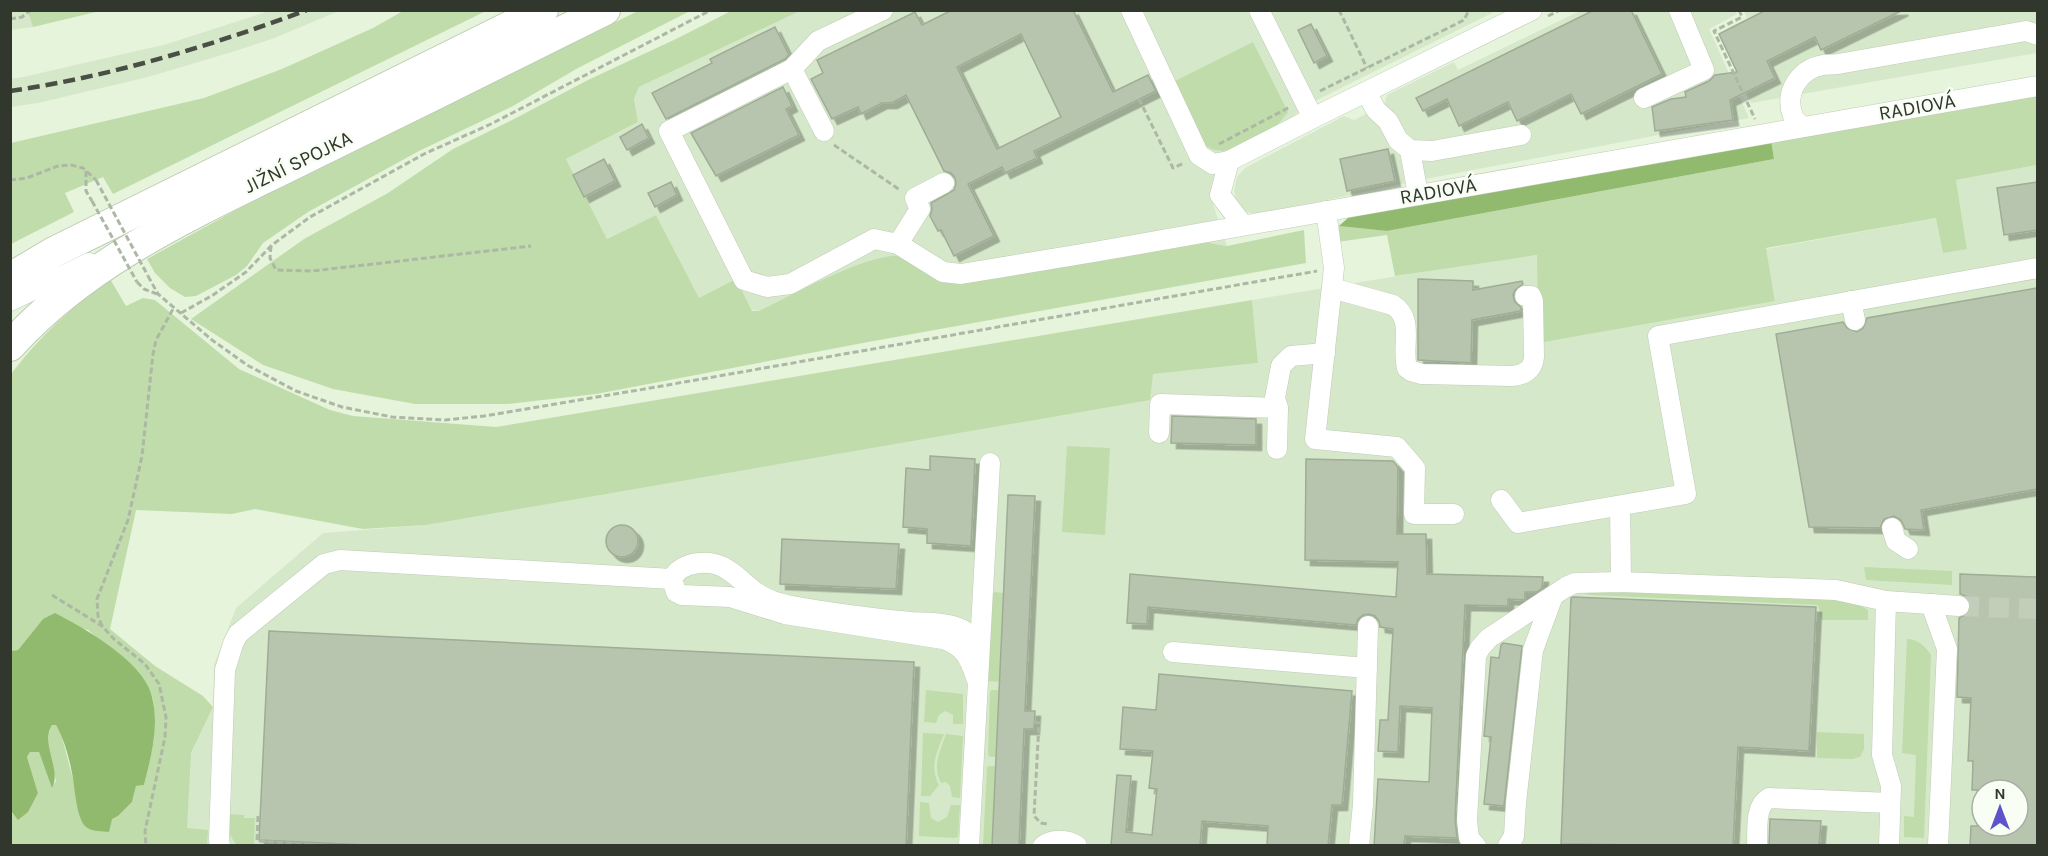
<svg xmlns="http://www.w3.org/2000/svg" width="2048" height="856" font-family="Karla,sans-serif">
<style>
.built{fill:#d6e8ca;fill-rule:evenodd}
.green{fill:#c0dcab}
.forest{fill:#91ba6f}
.building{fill:#b7c5ae;stroke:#9fac96;stroke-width:1.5;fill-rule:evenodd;filter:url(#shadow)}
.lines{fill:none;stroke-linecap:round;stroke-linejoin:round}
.minor-tunnel{stroke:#c2ceb9;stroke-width:20;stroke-dasharray:20 10;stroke-linecap:butt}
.minor-casing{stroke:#bfccb5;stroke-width:21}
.highway-casing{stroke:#bfccb5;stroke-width:32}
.path{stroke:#adb8a4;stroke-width:3;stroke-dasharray:6 3;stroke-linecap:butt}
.minor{stroke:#fff;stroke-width:20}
.highway{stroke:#fff;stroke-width:30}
.rail{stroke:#494f44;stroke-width:4.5;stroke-dasharray:12 6;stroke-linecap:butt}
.path-bridge{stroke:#adb8a4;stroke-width:3;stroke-dasharray:6 3;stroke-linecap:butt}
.labels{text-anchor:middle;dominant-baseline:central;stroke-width:5;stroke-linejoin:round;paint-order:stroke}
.street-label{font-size:20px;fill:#32372e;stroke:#f9fef5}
</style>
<defs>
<filter id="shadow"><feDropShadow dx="5.5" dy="5.5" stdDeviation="0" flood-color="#0004"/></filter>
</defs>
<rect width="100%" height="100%" fill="#e6f4dc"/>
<g class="built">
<polygon points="1735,10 1737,14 1709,29 1749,118 1415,181 1271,212 1257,215 1245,211 1237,202 1234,191 1237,177 1245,168 1344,116 1354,120 1384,105 1387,95 1454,62 1458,70 1580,11"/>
<polygon points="10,11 27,11 33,27 11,30"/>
<polygon points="269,11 339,11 272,39 232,52 148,77 38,103 11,107 11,79 23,77 167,44"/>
<polygon points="800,11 1496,11 1313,102 1217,170 1212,183 1210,195 1227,246 1198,241 796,294 759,311 699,299 656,215 607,239 566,159 638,122 634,99 639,87"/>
<polygon points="1744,11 2037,11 2037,53 1751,103 1718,33 1747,18"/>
<path d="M 2037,165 L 2037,845 L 165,846 L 176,785 L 213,707 L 214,665 L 236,608 L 323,533 L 426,525 L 1152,374 L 1258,363 L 1252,300 L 1476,263 L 1538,255 L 1538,342 L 1775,300 L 1766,249 L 1937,218 L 1967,248 L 1956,180 ZM 1982,790 L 2018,790 L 2018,826 L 1982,826 Z"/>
</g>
<g class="green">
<polygon points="27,10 100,10 100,11 33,27"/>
<polygon points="403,11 486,11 113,194 103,177 65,193 74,212 11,244 11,143 204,98 282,69 373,28"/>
<polygon points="638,11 690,11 578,68 513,106 419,151 308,212 263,243 247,266 236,275 196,296 185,297 170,288 155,273 147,259 256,199"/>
<path d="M 731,11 L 800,11 L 639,87 L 634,99 L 638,122 L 566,159 L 607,239 L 656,215 L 699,298 L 736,279 L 752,311 L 759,311 C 787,298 878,247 905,257 C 912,260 919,265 925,269 L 1198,241 L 1227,246 L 1304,230 L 1306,263 L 868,342 L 596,394 L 507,404 L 415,404 L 333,389 L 263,365 L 191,319 L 304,239 L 388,193 L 453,149 L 514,119 L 588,80 L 678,38 Z"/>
<polygon points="1253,42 1288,112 1275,128 1235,148 1225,151 1214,150 1204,145 1171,83"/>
<polygon points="2037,94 2037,165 1956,180 1967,249 1943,253 1936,218 1766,248 1775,301 1538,343 1537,255 1395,276 1387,235 1337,242 1337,230 1339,226 1387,231 1774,159 1771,140"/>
<path d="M 110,279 L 126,306 L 143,298 L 155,300 L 239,369 L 330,410 L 353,416 L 496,427 L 1252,300 L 1258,363 L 1153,374 L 1150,400 L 426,525 L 363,529 L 255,509 L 232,514 L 136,510 L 110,629 L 155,666 L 203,696 L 213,707 L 191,753 L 187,828 L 208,830 L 207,845 L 11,845 L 10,811 L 18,819 L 38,793 L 27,757 L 30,752 L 39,752 L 52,787 L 56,781 C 52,766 44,739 52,725 L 56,725 L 61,734 L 76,790 L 110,822 L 112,818 L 118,816 L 132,802 L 136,786 L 144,785 L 154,740 L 155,720 L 153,699 L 140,674 L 88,630 L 43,619 L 18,650 L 11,651 L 11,374 C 39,337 73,306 110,279 Z"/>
<polygon points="1067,446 1110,448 1105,535 1062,532"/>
<polygon points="1864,567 1952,571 1952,585 1866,580"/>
<polygon points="1577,591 1821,596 1850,600 1868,610 1868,620 1821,620 1818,605 1590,595"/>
<polygon points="995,592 1003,593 1000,666 1008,682 984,681 990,596"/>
<path d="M 1907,639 C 1918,639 1925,646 1931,655 L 1924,838 L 1904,837 L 1904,816 L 1914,817 L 1916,755 L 1902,753 Z"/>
<polygon points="926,690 963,694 963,724 953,724 953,715 945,711 939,715 936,723 924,722"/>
<polygon points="992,690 999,690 996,757 990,757 988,754 990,692"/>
<polygon points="1817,732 1864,734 1864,749 1860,757 1852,759 1817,758"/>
<path d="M 923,733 L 944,734 C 937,752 929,767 939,785 L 930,796 L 921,796 Z"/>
<path d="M 946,734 L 963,736 L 960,798 L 952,797 L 950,786 L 946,782 L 941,783 C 932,766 940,752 946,734 Z"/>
<polygon points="989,766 995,766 992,845 983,845 987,767"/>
<polygon points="920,802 929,803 931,818 938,822 947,817 951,805 960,805 958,837 953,838 919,836"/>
<polygon points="227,814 244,815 244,818 255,818 254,844 256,845 236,845 229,833"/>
</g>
<g class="forest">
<polygon points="1771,140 1774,159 1387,231 1339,226 1349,217"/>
<path d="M 55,613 C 84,628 133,656 148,686 C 153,696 155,710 155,722 C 155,743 149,764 144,785 L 136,786 L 132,802 L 118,816 L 112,819 L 109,832 C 102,831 92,832 86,827 C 76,818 75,787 72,773 C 69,757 64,739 56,725 L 52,725 C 40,744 62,770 52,788 L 39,752 L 30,752 L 27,757 L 38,793 L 28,812 L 18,820 L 11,811 L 11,651 L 18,650 L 43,619 Z"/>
</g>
<g class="building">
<path d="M 952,10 L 1073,10 L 1113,92 L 1148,75 L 1156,91 L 1034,151 L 1037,158 L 1005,173 L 1002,167 L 968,184 L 994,236 L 954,256 L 941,230 L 938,231 L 930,216 L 932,209 L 931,203 L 954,190 L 956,184 L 955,178 L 951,173 L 944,171 L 906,95 L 892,103 L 882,103 L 861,114 L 858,107 L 832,119 L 811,79 L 823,73 L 817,60 L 915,12 L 922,25 ZM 1021,34 L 1061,117 L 997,149 L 957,67 Z"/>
<polygon points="1594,10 1631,10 1662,74 1581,114 1571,94 1517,121 1508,102 1459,126 1447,99 1423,111 1416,98"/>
<polygon points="1766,10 1903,10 1821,50 1815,37 1767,61 1775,78 1730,100 1733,120 1655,131 1652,107 1671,99 1686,97 1685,92 1709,81 1715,75 1737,72 1719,34"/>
<polygon points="1311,24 1327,56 1314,63 1298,30"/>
<polygon points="775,27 789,55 785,59 666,119 652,93 712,63 710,59"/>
<polygon points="783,87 792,106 786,109 799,135 716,176 691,133"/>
<polygon points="642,124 649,138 627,150 620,137"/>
<polygon points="1388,149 1395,181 1347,191 1340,159"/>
<polygon points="604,159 615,181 584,197 573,175"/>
<polygon points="671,182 677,195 655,207 648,193"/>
<polygon points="2037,182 2037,230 2004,235 1997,188"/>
<polygon points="1418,279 1473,281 1473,290 1522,281 1523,284 1515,290 1513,295 1515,302 1521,307 1521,311 1472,320 1471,363 1418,360"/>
<polygon points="2037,288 2037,489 1921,510 1924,530 1905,529 1901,520 1894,516 1884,519 1880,528 1809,527 1776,334 1843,322 1847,328 1857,332 1863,328 1867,318"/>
<polygon points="1172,416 1256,419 1256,445 1171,443"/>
<polygon points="930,456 975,459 971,546 927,543 927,529 903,527 906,468 930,470"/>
<polygon points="1306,459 1393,461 1398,467 1397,534 1426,534 1427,574 1543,577 1542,588 1537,592 1525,592 1525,600 1508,599 1508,606 1465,605 1455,819 1457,838 1405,836 1404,846 1374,846 1378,779 1429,782 1432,708 1400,706 1398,752 1378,751 1380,720 1388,720 1393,629 1380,627 1379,621 1375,616 1369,614 1363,615 1358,619 1356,625 1148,607 1147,624 1127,623 1130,574 1396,597 1398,562 1305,560"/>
<polygon points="1008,495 1035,496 1025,711 1035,711 1034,729 1024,729 1019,846 992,846"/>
<circle cx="622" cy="541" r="16"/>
<polygon points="782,539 899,544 896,589 780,584"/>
<polygon points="1960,574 2037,577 2037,846 1970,846 1971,826 2018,826 2018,790 1972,790 1973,761 1968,761 1971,698 1957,697 1959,618 1969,613 1971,606 1966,596 1960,594"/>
<polygon points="1573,597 1816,607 1809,751 1738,747 1733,846 1561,844 1571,598"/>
<polygon points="269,631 914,662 906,846 388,846 259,840"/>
<polygon points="1503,643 1522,646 1504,806 1484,804 1491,737 1484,736 1491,657 1499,658 1501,645"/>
<polygon points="1159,674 1352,691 1342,805 1332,805 1328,846 1267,846 1268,826 1202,821 1200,846 1111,846 1117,775 1131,776 1126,832 1152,835 1157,789 1149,788 1153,751 1120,749 1123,707 1156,710"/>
<polygon points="1770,819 1821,821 1819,846 1769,846"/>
</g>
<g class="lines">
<polyline class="minor-tunnel" points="1959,606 2038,609"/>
<defs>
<g id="minor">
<polyline points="883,10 818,41 792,69 669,131 744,280 767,287 790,284 874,239 898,244 943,272 961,274 1094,252 2038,86"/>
<polyline points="1131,10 1199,155 1213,164 1229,161"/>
<polyline points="1259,10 1313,118"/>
<polyline points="792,69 824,131"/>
<polyline points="1366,92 1376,110 1388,121 1398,140 1410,150 1432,151 1521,135"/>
<polyline points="1644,98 1704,70 1679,10"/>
<path d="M 1803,127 C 1800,124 1794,120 1793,116 C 1784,93 1799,69 1823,65 C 1828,64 1833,65 1838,64 L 2026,31 L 2038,35"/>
<polyline points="1410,150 1418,195"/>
<polyline points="1326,211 1334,268 1315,439 1397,447 1415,468 1414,514 1454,514"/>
<polyline points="1243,225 1220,195 1229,161 1313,118 1532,10"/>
<polyline points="898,244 920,209 915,198 944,183"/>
<path d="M 1332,288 L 1393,305 C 1415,319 1401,346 1407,368 L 1411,371 L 1422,374 L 1512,376 C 1524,375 1533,370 1534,357 L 1533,301 L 1531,296 L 1525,296"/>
<polyline points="10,301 89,263"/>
<polyline points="1851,301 1855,320"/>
<polyline points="1159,433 1160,404 1278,408"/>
<polyline points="1277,449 1278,408 1275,398 1281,366 1291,356 1325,353"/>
<polyline points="1501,500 1518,523 1686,494 1658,336 2038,268"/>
<polyline points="1620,507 1621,582"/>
<polyline points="1892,528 1896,541 1908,549"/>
<polyline points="1886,601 1882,755 1891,786 1889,846"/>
<polyline points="1931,604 1947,649 1938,846"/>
<polyline points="1173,652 1367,668"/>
<path d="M 977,680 C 969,658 967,648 943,639 L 785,614 L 730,597 L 682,595 L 676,592 L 672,579 C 681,560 712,559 728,570 C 739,577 747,586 757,593 C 767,600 780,604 792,606 C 831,613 871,618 911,622 C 927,623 946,622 961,629 C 970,633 974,641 979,649"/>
<polyline points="220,846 219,840 225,670 233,644 238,634 324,564 340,560 672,579"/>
<polyline points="969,846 990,463"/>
<path d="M 1043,846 C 1051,839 1068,839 1077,846"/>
<polyline points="1359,846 1363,804 1368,626"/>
<polyline points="1476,846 1469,838 1467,820 1476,656 1480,648 1489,638 1566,587 1575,583 1621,582 1836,590 1886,601 1959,606"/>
<polyline points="1508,846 1514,836 1516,803 1533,650 1553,596"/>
<path d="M 1757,846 C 1758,831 1754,806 1769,798 L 1890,803"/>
</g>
<g id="highway">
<polyline points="10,278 54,252 543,10"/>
<path d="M 10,346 C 91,256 206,208 312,155 C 410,107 507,59 605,10"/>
</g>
</defs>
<use href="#minor" class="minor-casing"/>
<use href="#highway" class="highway-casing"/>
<g class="path">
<polyline points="1339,10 1367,68"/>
<polyline points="1739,10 1742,17 1714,31 1755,119"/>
<polyline points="1548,16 1560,10"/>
<polyline points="10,19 22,17 31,10"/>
<polyline points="1442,31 1464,20 1469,10"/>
<polyline points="1320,91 1442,31"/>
<polyline points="1139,99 1173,168 1184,163"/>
<polyline points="1219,144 1290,107"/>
<polyline points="834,145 900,190"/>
<polyline points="86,171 86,191 92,201"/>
<polyline points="10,180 27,178 58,166 71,165 83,168 96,180"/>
<polyline points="271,246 270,258 276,270 312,271 531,246"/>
<polyline points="148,276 158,294 212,340 247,365 296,391 342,407 392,417 445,420 484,416 639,390 1317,271"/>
<polyline points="137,282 144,289 157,294"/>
<polyline points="181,313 213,295 246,272 272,245 310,217 424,154 491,124 711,10"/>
<polyline points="52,595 102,626 115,640 145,664 159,684 166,717 165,737 145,831 146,846"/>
<polyline points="102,626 98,616 97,599 128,520 142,456 153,354 156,340 173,309"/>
<polyline points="1034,722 1039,723 1034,816 1041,823 1047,824"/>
<polyline points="258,816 257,841 338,846"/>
</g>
<use href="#minor" class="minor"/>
<use href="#highway" class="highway"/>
<path class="rail" d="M 10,91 C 113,76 210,46 307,10"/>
<g class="path-bridge">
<polyline points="96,180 148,276"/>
<polyline points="92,201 137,282"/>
</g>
</g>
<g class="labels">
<g class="street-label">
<text transform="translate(1917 107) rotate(-10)">RADIOVÁ</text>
<text transform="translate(298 162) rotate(-26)">JIŽNÍ SPOJKA</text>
<text transform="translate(1438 191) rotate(-10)">RADIOVÁ</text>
</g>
</g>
<rect width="2048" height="856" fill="none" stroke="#32372e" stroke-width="24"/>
<g transform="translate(2000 808)"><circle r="28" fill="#f9fef5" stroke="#a9aea5" stroke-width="1.5"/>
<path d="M0-4.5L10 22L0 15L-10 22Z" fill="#5d53cb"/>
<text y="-9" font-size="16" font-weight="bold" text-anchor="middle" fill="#32372e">N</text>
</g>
</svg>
